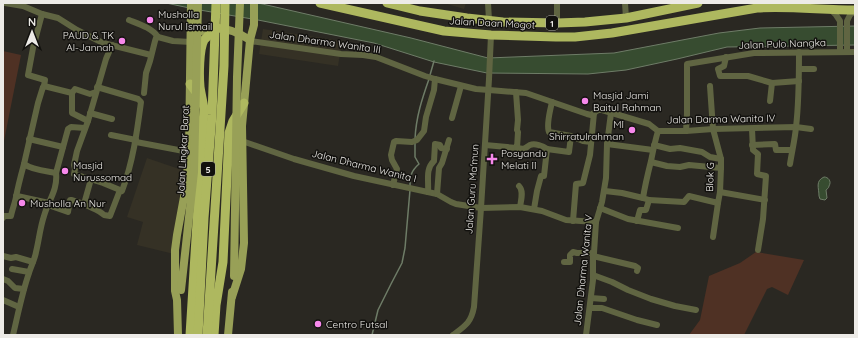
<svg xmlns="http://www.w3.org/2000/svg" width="858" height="338" font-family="Quicksand,sans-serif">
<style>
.built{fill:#353125}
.green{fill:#4f3124}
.water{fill:#374c30;stroke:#6e7c67}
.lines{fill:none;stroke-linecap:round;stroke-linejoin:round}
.stream{stroke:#6e7c67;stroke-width:1.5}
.minor{stroke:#606542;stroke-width:6}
.major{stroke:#98a057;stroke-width:8}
.highway{stroke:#aeb85f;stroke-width:9}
.major-bridge{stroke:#98a057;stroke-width:8}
.highway-bridge{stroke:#aeb85f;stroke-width:9}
.poi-dot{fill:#f788eb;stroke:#12110e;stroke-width:1.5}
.labels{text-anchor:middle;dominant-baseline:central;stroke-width:3;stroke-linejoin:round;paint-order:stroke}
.shield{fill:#12110e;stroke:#abaaa6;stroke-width:1}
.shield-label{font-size:9px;font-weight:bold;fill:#edebe7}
.poi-label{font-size:10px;fill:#edebe7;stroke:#12110e;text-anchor:start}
.street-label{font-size:10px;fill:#edebe7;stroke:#12110e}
</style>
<rect width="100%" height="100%" fill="#2a2822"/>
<g class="built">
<polygon points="444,3 466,3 464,9"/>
<polygon points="263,29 342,41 338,66 259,54"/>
<polygon points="147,158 182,170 174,254 137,245 143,222 127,217"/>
</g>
<g class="green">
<polygon points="3,51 21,55 3,146"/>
<polygon points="756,252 804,260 788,295 772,287 767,289 744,335 689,335 700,320 709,276 740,263"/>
</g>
<g class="water">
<polygon points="166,3 258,3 411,38 488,58 614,53 719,33 760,28 855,26 855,45 727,47 677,59 626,70 588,74 487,73 434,62 374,43 258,20 194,9"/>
<path d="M 824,177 C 828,177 832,181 829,186 C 829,188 827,189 826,190 L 827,198 L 825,200 L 820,199 L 819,196 C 819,188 815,181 824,177 Z"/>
</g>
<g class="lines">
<g class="stream">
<polyline points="430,75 434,61"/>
<path d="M 415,139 C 416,117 422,99 429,79"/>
<path d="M 410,186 C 410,176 411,171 419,164 L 415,157 L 415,143"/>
<polyline points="372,335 378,310 391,284 402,263 405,248 410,190"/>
</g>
<g class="minor">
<polyline points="5,3 23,6 42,14 58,18 77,30 103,43 151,55"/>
<polyline points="488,3 489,20"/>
<polyline points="625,3 626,18"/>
<polyline points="831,10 836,15 840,21 840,52"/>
<polyline points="42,14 33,48 28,75 45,80 44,86"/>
<path d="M 129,20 C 139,24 152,28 158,37"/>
<polyline points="557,23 557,3"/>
<polyline points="158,37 173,41 191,42"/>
<polyline points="250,41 341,54 363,55 376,57 425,76 435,79 476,89 489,90 526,93 587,114 591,115 598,110 602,110 649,124 658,131 686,131 713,129 796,127 811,129"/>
<polyline points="112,45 106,59 88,121 77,151 74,165 75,169 74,174 103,183 120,190"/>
<polyline points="847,52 847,21 850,15 855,11"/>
<polyline points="726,57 724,66 718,69 720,76 748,76 772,83 799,81"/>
<polyline points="799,69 814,69"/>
<polyline points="72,93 72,113 88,121"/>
<polyline points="144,93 146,73 150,61 155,41 156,38 158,37"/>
<polyline points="770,101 772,83"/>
<polyline points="90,113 112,119"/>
<polyline points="452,118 461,86"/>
<polyline points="752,129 753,150 758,154 757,174 766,176 763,219 758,250"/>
<polyline points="686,131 687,114 687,64 754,53 855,52"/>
<polyline points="111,135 136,140"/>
<polyline points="571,136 583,141 591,142"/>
<polyline points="29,139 63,147"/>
<polyline points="242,141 294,159 354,176 437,194 451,202 456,204 481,208 520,207 542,211 566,220 596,222"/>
<polyline points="136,142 189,152"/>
<polyline points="607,144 653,150"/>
<polyline points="485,145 517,148 518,132 517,130 518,120 516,92"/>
<polyline points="654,145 670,149 680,148 702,152 710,157 721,159"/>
<polyline points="752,145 775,144 776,150 792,150"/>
<path d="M 517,148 L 524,149 C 526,148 528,146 530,145 C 535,143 543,146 547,149 L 544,176 L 541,176 L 537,191 L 534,209"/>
<path d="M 547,149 L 569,152 L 571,136 L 549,132 C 546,125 550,111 552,102"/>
<polyline points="651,162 667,166 680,167 689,165 721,168"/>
<path d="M 790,164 C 792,151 795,139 796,127 C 799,102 799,77 799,52"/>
<path d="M 56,173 C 46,171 32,170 24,164 L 38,103 L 43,87 L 44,86 L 72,93 L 75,89 L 90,94 L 96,92"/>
<path d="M 91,179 L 84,204 C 91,208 99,210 104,215 L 110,216 L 120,190 L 122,191 C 133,162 137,132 141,102 L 138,99 L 97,87"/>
<polyline points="393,185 397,169 392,160 391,155 394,142 396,141 412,142 417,140 424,131 426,117 434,90 435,79"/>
<path d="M 519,186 C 524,191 521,200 520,207"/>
<polyline points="605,191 622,193 643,198"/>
<path d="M 428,192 C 429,181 425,169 434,161 L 435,144 L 440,145 L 441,148 L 447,149"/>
<polyline points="720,192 765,200"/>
<polyline points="437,194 439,168 442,163 449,140"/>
<polyline points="16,196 17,196 49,203"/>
<polyline points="649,200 684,202 689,196 718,203 720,192 721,168 721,159 713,129 710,86"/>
<polyline points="48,205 68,212 70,200 72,200 84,204"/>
<polyline points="600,208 628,219 678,228"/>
<path d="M 3,218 L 4,216 L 11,216 C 12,210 15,203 16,197 C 18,186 21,175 24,164"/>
<polyline points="573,221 576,184 583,183 590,155 594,113"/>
<path d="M 637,221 L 640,210 L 646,210 L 649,200 L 643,198 C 645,185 648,173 651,161 C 653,151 655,141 658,131"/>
<polyline points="713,237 718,203"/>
<polyline points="3,256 11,258 16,257 33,262"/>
<polyline points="593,256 635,266 638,268 637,271"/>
<polyline points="564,262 570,262 570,255 573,252 577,253 594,253"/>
<polyline points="12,269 29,272"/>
<polyline points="593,275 612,282 628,290 651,299 675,306 696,310"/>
<polyline points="3,279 8,281 15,288 24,289"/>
<polyline points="591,298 604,299"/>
<polyline points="3,300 19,307"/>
<polyline points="590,308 602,308 637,320 657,325"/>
<path d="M 13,335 C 18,314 22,293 29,273 C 31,266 35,259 36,252 C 39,240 40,228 44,216 C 48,201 58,190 56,173 L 68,129 L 71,127 L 85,128"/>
<path d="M 453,335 C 465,326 471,323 474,307 L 481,208 L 489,79 L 491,35"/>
<polyline points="586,335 593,280 593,256 594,253 596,222 602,202 606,178 607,144 611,113"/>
</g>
<g class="major">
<path d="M 193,35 C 213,23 232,28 250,40"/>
<polyline points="232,297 241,269 244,243 242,126 250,40 254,25 254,3"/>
<polyline points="178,335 177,300 175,291 175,250 177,235 186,186 189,152 191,3"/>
<polyline points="228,335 232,292"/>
</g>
<g class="highway">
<path d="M 320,3 L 444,31 L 491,35 L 556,37 L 575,37 L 612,33 L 757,8 C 790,6 822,10 855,10"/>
<polyline points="387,3 420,11 467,18 503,22 557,23 585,22 626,18 698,3"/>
<polyline points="190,84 199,96"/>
<path d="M 190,335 L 204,109 C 203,102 201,94 200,87 C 199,76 199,49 204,40 C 208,35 213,32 218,28"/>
<polyline points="214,335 216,305 223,262 229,133 233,121 244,103"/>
</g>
<g class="major-bridge">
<polyline points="234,276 237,77 240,3"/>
<polyline points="181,290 194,172 198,3"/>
</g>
<g class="highway-bridge">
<polyline points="198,335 204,218 212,115 216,3"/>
<polyline points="207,335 224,66 225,3"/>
</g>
</g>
<g class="poi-dot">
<circle cx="150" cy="20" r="4"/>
<circle cx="122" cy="41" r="4"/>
<circle cx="585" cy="101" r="4"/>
<circle cx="632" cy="130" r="4"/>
<path d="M490 153h4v4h4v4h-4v4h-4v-4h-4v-4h4z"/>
<circle cx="65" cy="171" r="4"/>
<circle cx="22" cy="203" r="4"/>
<circle cx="318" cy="324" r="4"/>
</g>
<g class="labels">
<g class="shield">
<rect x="546" y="16" width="12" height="14" rx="3"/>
<rect x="201" y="162" width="14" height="14" rx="3"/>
</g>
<g class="shield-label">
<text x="552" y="23">1</text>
<text x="208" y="169">5</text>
</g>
<g class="poi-label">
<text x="158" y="14">Musholla<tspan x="158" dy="12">Nurul Ismail</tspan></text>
<text x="114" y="35" text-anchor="end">PAUD &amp; TK<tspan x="114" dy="12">Al-Jannah</tspan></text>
<text x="593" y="95">Masjid Jami<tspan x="593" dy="12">Baitul Rahman</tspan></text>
<text x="624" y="124" text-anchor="end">MI<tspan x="624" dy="12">Shirratulrahman</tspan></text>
<text x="501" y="153">Posyandu<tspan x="501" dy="12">Melati II</tspan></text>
<text x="73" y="165">Masjid<tspan x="73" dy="12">Nurussomad</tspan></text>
<text x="30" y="203">Musholla An Nur</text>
<text x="326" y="324">Centro Futsal</text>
</g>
<g class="street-label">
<text transform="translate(492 23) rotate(3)">Jalan Daan Mogot</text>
<text transform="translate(325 42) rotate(8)">Jalan Dharma Wanita III</text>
<text transform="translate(782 44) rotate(-2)">Jalan Pulo Nangka</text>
<text transform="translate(721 119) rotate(-1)">Jalan Darma Wanita IV</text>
<text transform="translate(183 151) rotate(-87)">Jalan Lingkar Barat</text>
<text transform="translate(364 166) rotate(14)">Jalan Dharma Wanita I</text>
<text transform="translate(710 177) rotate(-88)">Blok G</text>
<text transform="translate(472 189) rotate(-86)">Jalan Guru Ma'mun</text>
<text transform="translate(583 270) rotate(-84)">Jalan Dharma Wanita V</text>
</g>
</g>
<rect width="858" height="338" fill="none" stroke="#edebe7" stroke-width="8"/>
<g transform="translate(32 32)" stroke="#12110e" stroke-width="3" paint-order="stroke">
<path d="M0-3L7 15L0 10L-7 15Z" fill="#edebe7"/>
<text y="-6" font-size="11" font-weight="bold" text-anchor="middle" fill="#edebe7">N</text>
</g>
</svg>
